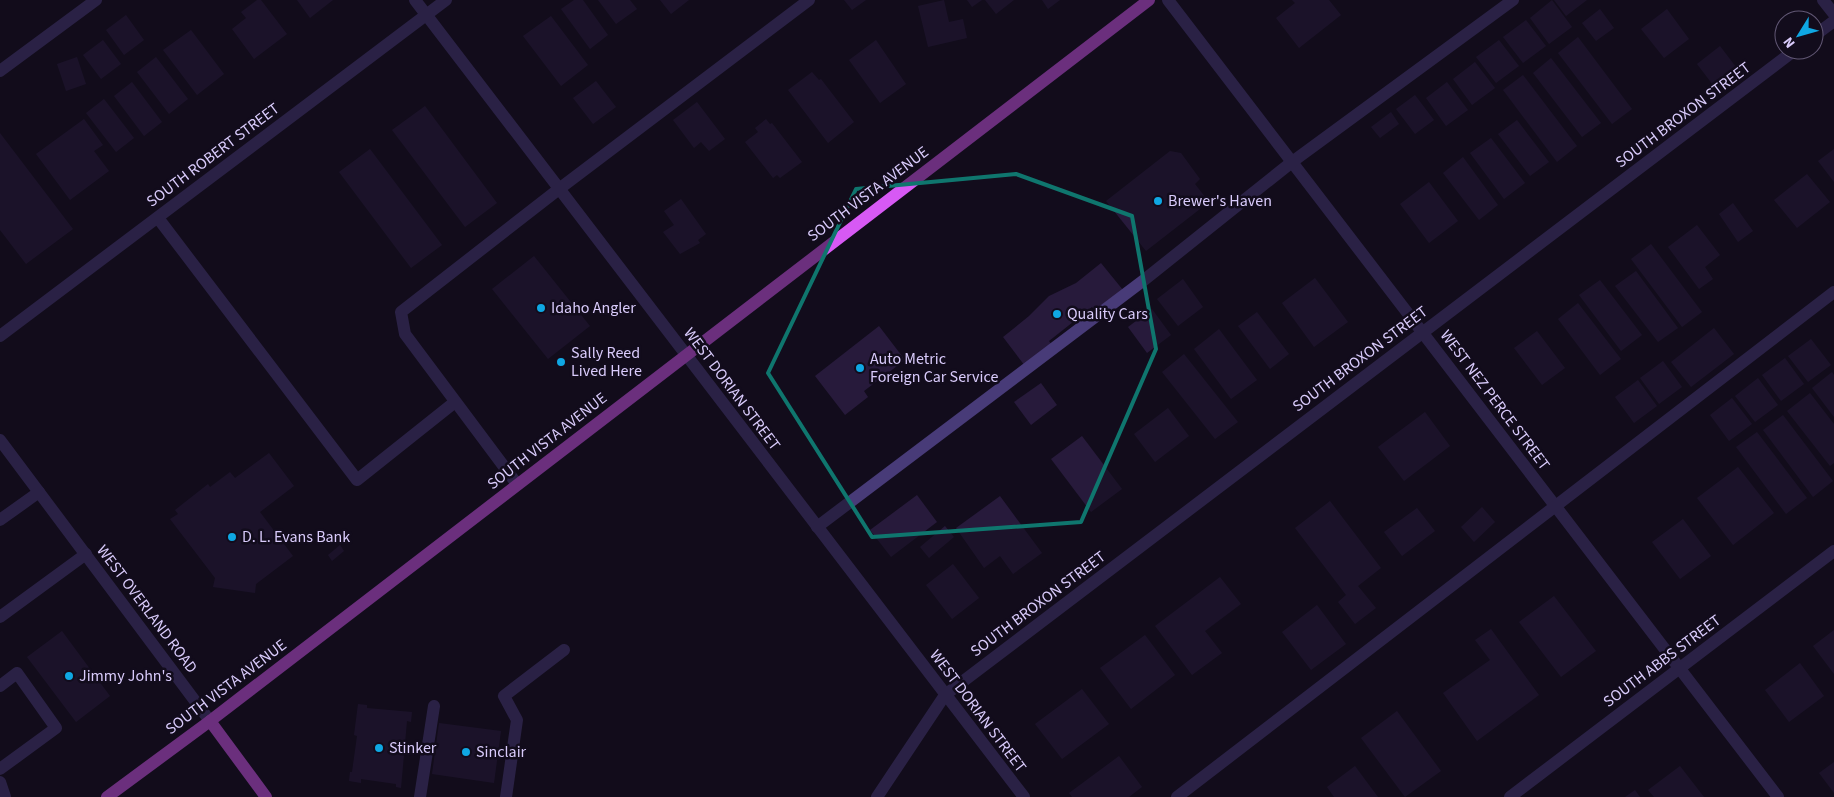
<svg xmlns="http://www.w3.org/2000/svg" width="1834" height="797" font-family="'Source Sans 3',sans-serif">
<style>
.building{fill:#271a3b}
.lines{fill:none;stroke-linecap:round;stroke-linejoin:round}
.minor{stroke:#483b78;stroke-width:12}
.major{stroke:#d759f4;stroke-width:12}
.marked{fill:none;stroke:#0f766e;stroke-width:4;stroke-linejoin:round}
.poi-dot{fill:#0fa7e3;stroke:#120c1c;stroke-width:2}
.labels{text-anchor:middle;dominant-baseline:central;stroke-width:5;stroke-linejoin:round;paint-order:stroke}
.street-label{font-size:16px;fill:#d9cbfb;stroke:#120c1c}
.poi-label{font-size:16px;fill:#d9cbfb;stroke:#120c1c;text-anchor:start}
</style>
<rect width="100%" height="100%" fill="#120c1c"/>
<g class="building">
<polygon points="257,0 261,0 287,34 254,59 232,29 246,18 241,12"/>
<polygon points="297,0 333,0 310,18"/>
<polygon points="574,0 583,0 608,35 590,49 561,9"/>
<polygon points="598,0 630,0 637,9 616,24"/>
<polygon points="660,0 689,0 671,14"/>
<polygon points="844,0 866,0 852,10"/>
<polygon points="944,0 949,22 963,19 967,38 928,47 918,6"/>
<polygon points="967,0 982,0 972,7"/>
<polygon points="985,0 1014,0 996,14"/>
<polygon points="1042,0 1060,0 1048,9"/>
<polygon points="1292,0 1329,0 1341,15 1299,48 1276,18 1295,3"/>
<polygon points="1552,0 1572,27 1549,44 1530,18"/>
<polygon points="1554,0 1587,0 1566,16"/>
<polygon points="1600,9 1614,28 1596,41 1582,23"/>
<polygon points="1667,9 1689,39 1664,58 1641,29"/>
<polygon points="126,15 144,40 124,55 106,30"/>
<polygon points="551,16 588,65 561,86 523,36"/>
<polygon points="1526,20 1546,46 1523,63 1503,37"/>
<polygon points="191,30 224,74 197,95 163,50"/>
<polygon points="1578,37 1632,109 1612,124 1558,53"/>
<polygon points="103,40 121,64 101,79 83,55"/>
<polygon points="876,40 906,84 880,103 849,60"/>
<polygon points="1499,40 1519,66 1496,83 1476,57"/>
<polygon points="1720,46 1736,67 1713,85 1697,64"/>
<polygon points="77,57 86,84 66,91 57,64"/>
<polygon points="156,57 188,99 169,114 137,72"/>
<polygon points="1551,58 1601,123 1582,137 1533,73"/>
<polygon points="1475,62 1495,88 1472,105 1453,79"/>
<polygon points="812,72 819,80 821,79 854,122 828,143 788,90"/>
<polygon points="1523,75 1577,146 1557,162 1503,90"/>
<polygon points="596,81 616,107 593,124 573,98"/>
<polygon points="132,82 162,122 144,136 114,96"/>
<polygon points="1447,82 1468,110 1446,126 1426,98"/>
<polygon points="1415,95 1434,120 1415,134 1396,109"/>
<polygon points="104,99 134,138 116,152 86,113"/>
<polygon points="697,102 725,139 709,151 701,142 694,148 673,120"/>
<polygon points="425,106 497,203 465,227 392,130"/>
<polygon points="1391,112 1399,124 1380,138 1371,127"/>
<polygon points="84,119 103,145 94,151 109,171 70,200 36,154"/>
<polygon points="766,119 770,124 772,123 802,162 780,178 777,175 773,178 745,142 758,132 755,128"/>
<polygon points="1517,120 1549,162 1530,176 1498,134"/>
<polygon points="0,133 73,229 26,264 0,230"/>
<polygon points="1491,138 1525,183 1504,199 1470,153"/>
<polygon points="370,149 442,245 411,268 339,172"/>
<polygon points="1834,149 1834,182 1818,161"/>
<polygon points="1170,151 1181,153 1200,179 1195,184 1209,202 1146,251 1106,201"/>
<polygon points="1463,157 1498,205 1479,220 1443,173"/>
<polygon points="1807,174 1830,202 1797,228 1774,200"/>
<polygon points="1429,182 1458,221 1429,243 1400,204"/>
<polygon points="681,199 706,234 698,240 700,243 680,254 663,232 674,225 664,211"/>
<polygon points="1733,203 1753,231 1738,242 1719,214"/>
<polygon points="1697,225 1720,255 1705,267 1713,279 1699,289 1668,247"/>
<polygon points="1651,244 1702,312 1682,327 1631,259"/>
<polygon points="534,256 590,326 548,359 492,289"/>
<polygon points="1101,263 1123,290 1096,311 1092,307 1049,341 1052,345 1025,366 1003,337 1029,316 1049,296 1076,283"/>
<polygon points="1636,271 1678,328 1658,342 1615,286"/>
<polygon points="1315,278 1348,322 1314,347 1282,303"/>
<polygon points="1183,279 1203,307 1178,326 1157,299"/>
<polygon points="1600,280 1642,335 1621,351 1579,295"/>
<polygon points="1578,303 1621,359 1600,375 1558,319"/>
<polygon points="1152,309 1171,335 1147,353 1128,327"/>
<polygon points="1257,312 1289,354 1270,369 1238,326"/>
<polygon points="879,326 905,360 864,391 868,397 845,415 815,376"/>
<polygon points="1714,328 1734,354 1691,387 1671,362"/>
<polygon points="1219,329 1257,380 1231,399 1194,349"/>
<polygon points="1537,331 1565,368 1542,385 1514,348"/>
<polygon points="1811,339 1831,365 1808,382 1788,356"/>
<polygon points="1184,354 1238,422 1215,439 1162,372"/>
<polygon points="1785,358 1804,384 1781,401 1762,375"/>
<polygon points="1663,361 1682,387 1659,404 1640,378"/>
<polygon points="1832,372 1834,375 1834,417 1812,388"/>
<polygon points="1758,378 1778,405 1755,422 1735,396"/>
<polygon points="1638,380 1657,406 1634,423 1615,397"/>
<polygon points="1041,383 1057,405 1031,425 1014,402"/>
<polygon points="1810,393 1834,424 1834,463 1830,466 1787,411"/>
<polygon points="1732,398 1752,424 1729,441 1710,415"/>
<polygon points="1168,408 1189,436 1155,462 1134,434"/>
<polygon points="1425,412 1450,446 1404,481 1378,447"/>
<polygon points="1783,415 1833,481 1813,497 1763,430"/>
<polygon points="1757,432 1807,498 1786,514 1736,447"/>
<polygon points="1082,436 1122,489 1091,512 1051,459"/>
<polygon points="269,453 294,486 260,512 293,556 256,584 255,593 213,587 215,578 170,519 178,514 175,510 208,484 210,487 230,472 235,478"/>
<polygon points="1738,467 1774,513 1733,545 1697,498"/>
<polygon points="917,495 937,522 891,557 870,530"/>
<polygon points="1000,496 1042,553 1013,574 1000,556 984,568 956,528"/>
<polygon points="1330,501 1381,568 1358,586 1376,608 1355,624 1338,602 1346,595 1295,528"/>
<polygon points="1482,507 1495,522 1474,542 1461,527"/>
<polygon points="1417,508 1435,531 1402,556 1384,532"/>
<polygon points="1683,519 1711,556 1680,579 1652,542"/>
<polygon points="945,526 954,537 929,558 920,547"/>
<polygon points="340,545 344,551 332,561 328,555"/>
<polygon points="953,564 979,598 952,619 926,585"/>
<polygon points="1220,577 1241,604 1205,631 1222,653 1192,675 1155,626"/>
<polygon points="1554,596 1596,651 1561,677 1519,622"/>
<polygon points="1317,605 1346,644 1311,670 1282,632"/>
<polygon points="1491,629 1539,695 1477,741 1443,693 1490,660 1475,640"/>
<polygon points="1834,630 1834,674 1813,646"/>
<polygon points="62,631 110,696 76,722 27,657"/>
<polygon points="1145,635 1175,675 1131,709 1100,668"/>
<polygon points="1800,663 1824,696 1789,722 1765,690"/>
<polygon points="1082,689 1109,724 1062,759 1035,724"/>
<polygon points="358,704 367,705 367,708 412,712 411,722 407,721 401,788 396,787 396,784 361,779 361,783 349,781 350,772 352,772 357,736 354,735"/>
<polygon points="1397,711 1441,771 1405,797 1361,738"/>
<polygon points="439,723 501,731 494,783 432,774"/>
<polygon points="1119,756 1142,787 1129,797 1072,797 1069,793"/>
<polygon points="1834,762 1834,793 1819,773"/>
<polygon points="1355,766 1378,797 1334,797 1327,787"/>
<polygon points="1680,766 1704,797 1654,797 1648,790"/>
<polygon points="1635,790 1640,797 1625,797"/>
</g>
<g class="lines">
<g class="minor">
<polyline points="415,0 1024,797"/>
<polyline points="1168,0 1778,797"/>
<polyline points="1823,0 1834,14"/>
<polyline points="1814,36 1834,21"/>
<polyline points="0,71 96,0"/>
<polyline points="158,218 357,480 455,402"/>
<polyline points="0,336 446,0"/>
<polyline points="0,440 210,721"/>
<polyline points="517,484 405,334 401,312 559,189 809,0"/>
<polyline points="0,520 39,492"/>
<polyline points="817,527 1144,280 1292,162 1513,0"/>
<polyline points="0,617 86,554"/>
<polyline points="0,686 17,673 56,728 0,769"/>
<polyline points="0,782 5,797"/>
<polyline points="420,797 434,706"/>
<polyline points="506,797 517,720 504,696 564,650"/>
<polyline points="877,797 945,695 1795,50"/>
<polyline points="1177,797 1834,292"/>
<polyline points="1510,797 1834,551"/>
</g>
<g class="major">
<polyline points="210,721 266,797"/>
<polyline points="107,797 210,721 1149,0"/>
</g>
</g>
<path d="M0 0H1834V797H0ZM 1016,174 L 1132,216 L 1156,349 L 1081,522 L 872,537 L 768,373 L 856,189 Z" fill="#120c1c" fill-opacity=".55" fill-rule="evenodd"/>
<path class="marked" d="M 1016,174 L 1132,216 L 1156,349 L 1081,522 L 872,537 L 768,373 L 856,189 Z"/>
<g class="poi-dot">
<circle cx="1158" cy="201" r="5"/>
<circle cx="541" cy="308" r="5"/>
<circle cx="1057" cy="314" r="5"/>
<circle cx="561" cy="362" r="5"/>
<circle cx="860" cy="368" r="5"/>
<circle cx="232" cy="537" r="5"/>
<circle cx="69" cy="676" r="5"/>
<circle cx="379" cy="748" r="5"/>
<circle cx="466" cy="752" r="5"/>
</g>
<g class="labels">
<g class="street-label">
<text transform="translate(1683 115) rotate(-37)">SOUTH BROXON STREET</text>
<text transform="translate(213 155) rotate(-37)">SOUTH ROBERT STREET</text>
<text transform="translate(868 194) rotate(-37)">SOUTH VISTA AVENUE</text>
<text transform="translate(1360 359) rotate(-37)">SOUTH BROXON STREET</text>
<text transform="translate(732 389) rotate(53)">WEST DORIAN STREET</text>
<text transform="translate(1495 400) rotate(53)">WEST NEZ PERCE STREET</text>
<text transform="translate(547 441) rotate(-38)">SOUTH VISTA AVENUE</text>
<text transform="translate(1038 604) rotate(-37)">SOUTH BROXON STREET</text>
<text transform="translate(147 609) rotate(53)">WEST OVERLAND ROAD</text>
<text transform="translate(1662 661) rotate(-37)">SOUTH ABBS STREET</text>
<text transform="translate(226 687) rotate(-37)">SOUTH VISTA AVENUE</text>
<text transform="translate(978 711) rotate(53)">WEST DORIAN STREET</text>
</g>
<g class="poi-label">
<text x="1168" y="201">Brewer's Haven</text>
<text x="551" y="308">Idaho Angler</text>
<text x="1067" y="314">Quality Cars</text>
<text x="571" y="353">Sally Reed<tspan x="571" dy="18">Lived Here</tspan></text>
<text x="870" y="359">Auto Metric<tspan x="870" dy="18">Foreign Car Service</tspan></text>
<text x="242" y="537">D. L. Evans Bank</text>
<text x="79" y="676">Jimmy John's</text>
<text x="389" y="748">Stinker</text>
<text x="476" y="752">Sinclair</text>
</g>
</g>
<g transform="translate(1799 35) rotate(233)"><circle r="24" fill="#120c1c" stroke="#625875"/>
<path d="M0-4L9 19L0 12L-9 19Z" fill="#0fa7e3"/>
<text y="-8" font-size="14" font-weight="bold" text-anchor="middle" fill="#d9cbfb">N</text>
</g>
</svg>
